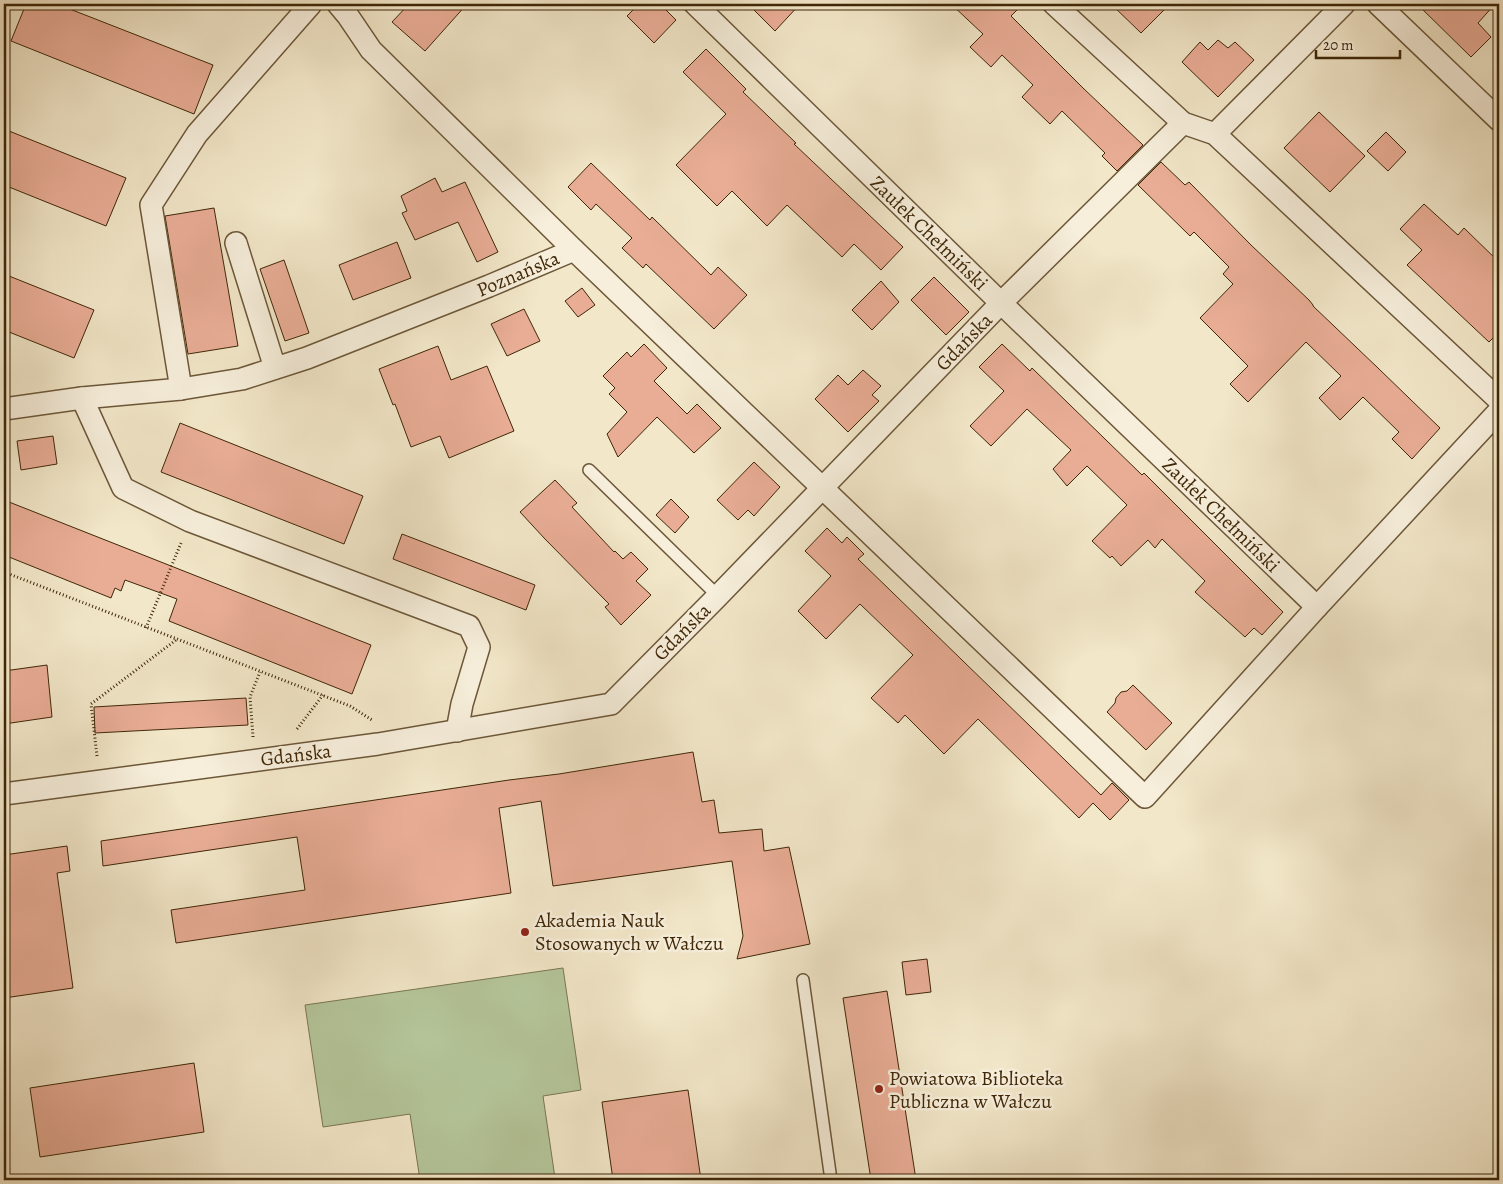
<svg xmlns="http://www.w3.org/2000/svg" width="1503" height="1184" font-family="Alegreya,serif">
<style>
.green{fill:#b5c79b;stroke:#7a7751}
.building{fill:#e9ad96;stroke:#3f2707}
.lines{fill:none;stroke-linecap:round;stroke-linejoin:round}
.lane-casing{stroke:#6c5738;stroke-width:14}
.street-casing{stroke:#6c5738;stroke-width:24}
.path{stroke:#3f2707;stroke-width:3;stroke-dasharray:1 2.5;stroke-linecap:butt}
.lane{stroke:#f7efdc;stroke-width:11}
.street{stroke:#f7efdc;stroke-width:21}
.poi-dot{fill:#8f2418;stroke:#f7efdc;stroke-width:2}
.labels{text-anchor:middle;dominant-baseline:central;stroke-width:5;stroke-linejoin:round;paint-order:stroke}
.street-label{font-size:20px;fill:#3f2707;stroke:#f7efdc}
.poi-label{font-size:20px;fill:#3f2707;stroke:#f7efdc;text-anchor:start}
</style>
<rect width="100%" height="100%" fill="#f2e7c9"/>
<filter id="stains"><feTurbulence type="fractalNoise" baseFrequency=".004" numOctaves="4"/><feColorMatrix values="0 0 0 0 .2 0 0 0 0 .09 0 0 0 0 .02 0 0 0 .5 -.17"/></filter>
<radialGradient id="worn" r=".72"><stop offset=".6" stop-color="#630" stop-opacity="0"/><stop offset="1" stop-color="#630" stop-opacity=".3"/></radialGradient>
<polygon class="green" points="563,968 581,1090 543,1096 555,1178 539,1180 420,1180 410,1114 323,1127 305,1005"/>
<g class="building">
<polygon points="26,4 57,4 213,65 194,114 11,41"/>
<polygon points="409,4 467,4 425,51 392,22"/>
<polygon points="639,4 660,4 676,20 654,43 627,16"/>
<polygon points="748,4 800,4 775,31"/>
<polygon points="951,4 1023,4 1011,16 1083,88 1143,145 1117,171 1102,156 1105,153 1062,111 1050,124 1022,97 1033,85 1002,55 991,67 970,47 983,34"/>
<polygon points="1111,4 1170,4 1141,33"/>
<polygon points="1417,4 1495,4 1478,23 1491,37 1471,57"/>
<polygon points="1218,40 1228,48 1235,42 1254,60 1218,97 1182,62 1200,42 1208,50"/>
<polygon points="706,49 746,89 743,92 796,143 794,144 903,247 881,270 854,244 842,257 787,205 767,226 732,191 717,206 676,165 726,114 683,72"/>
<polygon points="1319,112 1365,156 1330,192 1284,148"/>
<polygon points="4,129 126,178 106,226 4,185"/>
<polygon points="1386,132 1406,152 1388,171 1367,151"/>
<polygon points="1161,162 1185,185 1189,182 1251,245 1309,300 1313,305 1313,306 1378,368 1440,428 1412,459 1392,439 1399,432 1363,397 1340,420 1319,398 1341,376 1306,342 1248,402 1230,384 1248,366 1200,318 1233,284 1223,274 1229,267 1194,232 1190,236 1138,185"/>
<polygon points="591,163 650,220 652,217 711,275 718,267 747,295 714,329 646,264 643,268 622,248 632,238 596,204 591,210 568,187"/>
<polygon points="435,178 442,192 465,182 498,252 477,262 458,222 415,240 402,213 407,211 401,196"/>
<polygon points="1424,204 1458,235 1464,228 1499,262 1499,332 1489,342 1407,265 1422,250 1400,229"/>
<polygon points="214,208 238,346 188,354 165,216"/>
<polygon points="397,242 411,278 353,300 339,265"/>
<polygon points="284,260 309,333 285,341 260,269"/>
<polygon points="4,274 94,310 74,358 4,330"/>
<polygon points="934,277 969,312 946,335 911,300"/>
<polygon points="881,281 899,302 872,330 852,310"/>
<polygon points="582,288 595,305 578,317 565,301"/>
<polygon points="524,309 540,341 507,356 491,324"/>
<polygon points="644,344 667,368 654,381 687,414 697,404 721,428 694,453 657,417 618,457 607,434 627,412 609,394 615,388 603,376 627,352 631,357"/>
<polygon points="1002,344 1030,371 1032,368 1142,475 1144,473 1283,612 1262,635 1254,628 1245,637 1195,592 1205,581 1162,539 1155,548 1148,540 1121,566 1112,556 1110,558 1092,541 1127,505 1087,466 1067,486 1053,469 1071,450 1027,409 991,446 970,426 1004,391 979,367"/>
<polygon points="438,346 451,380 487,366 514,431 449,458 440,436 411,447 395,404 393,405 379,369"/>
<polygon points="863,370 881,386 872,395 879,401 848,432 815,399 838,375 848,385"/>
<polygon points="180,423 363,496 344,544 161,472"/>
<polygon points="53,436 57,464 21,470 17,441"/>
<polygon points="754,462 780,487 754,516 748,510 738,520 717,500"/>
<polygon points="555,480 577,503 572,507 614,552 615,551 623,559 631,552 648,569 636,581 651,595 621,625 605,607 609,604 545,539 520,512"/>
<polygon points="671,499 689,517 675,533 656,515"/>
<polygon points="4,500 371,645 352,694 169,621 177,599 125,580 121,591 115,588 111,598 4,555"/>
<polygon points="827,528 842,543 847,537 864,554 858,559 1101,795 1112,783 1129,800 1110,820 1093,803 1079,818 978,719 944,754 905,715 898,723 871,698 913,655 860,604 826,639 798,611 831,576 805,551"/>
<polygon points="402,534 535,585 526,610 393,559"/>
<polygon points="47,665 52,717 4,724 4,671"/>
<polygon points="1133,685 1172,723 1146,750 1107,712 1115,703 1116,698 1121,692 1127,691"/>
<polygon points="246,698 248,725 95,733 94,707"/>
<polygon points="693,752 702,802 714,800 719,833 762,829 764,851 789,847 810,944 737,959 743,936 732,861 553,886 541,801 499,808 511,893 176,943 171,910 305,890 297,837 103,866 101,841 509,780 559,774"/>
<polygon points="67,846 70,871 57,873 73,988 4,998 4,855"/>
<polygon points="927,959 931,992 906,995 902,962"/>
<polygon points="887,991 916,1180 871,1180 843,998"/>
<polygon points="194,1063 204,1132 40,1157 30,1088"/>
<polygon points="688,1090 701,1180 613,1180 602,1102"/>
</g>
<g class="lines">
<defs>
<g id="lane">
<polyline points="589,470 718,596"/>
<polyline points="803,980 831,1180"/>
</g>
<g id="street">
<polyline points="338,4 348,16 371,50 574,250 1145,797 1317,607 1499,411"/>
<polyline points="695,4 1001,303 1317,607"/>
<polyline points="1054,4 1183,123 1215,134 1499,400"/>
<polyline points="1378,4 1499,120"/>
<polyline points="1215,134 1344,4"/>
<polyline points="236,243 275,368"/>
<polyline points="181,389 151,205 197,134 311,4"/>
<polyline points="82,398 123,488 190,521 469,626 479,647 462,704 457,731"/>
<polyline points="4,409 82,398 181,389 242,379 307,358 489,286 574,250"/>
<polyline points="4,794 378,744 611,704 718,596 1001,303 1183,123"/>
</g>
</defs>
<use href="#lane" class="lane-casing"/>
<use href="#street" class="street-casing"/>
<g class="path">
<polyline points="4,572 350,706 372,720"/>
<polyline points="146,628 181,543"/>
<polyline points="297,729 323,695"/>
<polyline points="253,737 250,697 260,672"/>
<polyline points="97,756 91,704 176,640"/>
</g>
<use href="#lane" class="lane"/>
<use href="#street" class="street"/>
</g>
<g class="poi-dot">
<circle cx="525" cy="932" r="5"/>
<circle cx="879" cy="1089" r="5"/>
</g>
<g class="labels">
<g class="street-label">
<text transform="translate(929 233) rotate(44)">Zaułek Chełmiński</text>
<text transform="translate(518 274) rotate(-23)">Poznańska</text>
<text transform="translate(964 342) rotate(-46)">Gdańska</text>
<text transform="translate(1221 515) rotate(44)">Zaułek Chełmiński</text>
<text transform="translate(682 632) rotate(-45)">Gdańska</text>
<text transform="translate(296 755) rotate(-7)">Gdańska</text>
</g>
<g class="poi-label">
<text x="535" y="920">Akademia Nauk<tspan x="535" dy="23">Stosowanych w Wałczu</tspan></text>
<text x="889" y="1078">Powiatowa Biblioteka<tspan x="889" dy="23">Publiczna w Wałczu</tspan></text>
</g>
</g>
<rect width="1503" height="1184" fill="none" stroke="#f2e7c9" stroke-width="20"/>
<rect x="5" y="5" width="1493" height="1174" fill="none" stroke="#3f2707" stroke-width="2.5"/>
<rect x="10" y="10" width="1483" height="1164" fill="none" stroke="#3f2707"/>
<path d="M1316 50v8h84v-8" fill="none" stroke="#3f2707" stroke-width="2.5"/>
<text x="1323" y="50" font-size="15" fill="#3f2707" stroke="#f7efdc" stroke-width="4" paint-order="stroke">20 m</text>
<rect width="100%" height="100%" filter="url(#stains)"/>
<rect width="100%" height="100%" fill="url(#worn)"/>
</svg>
